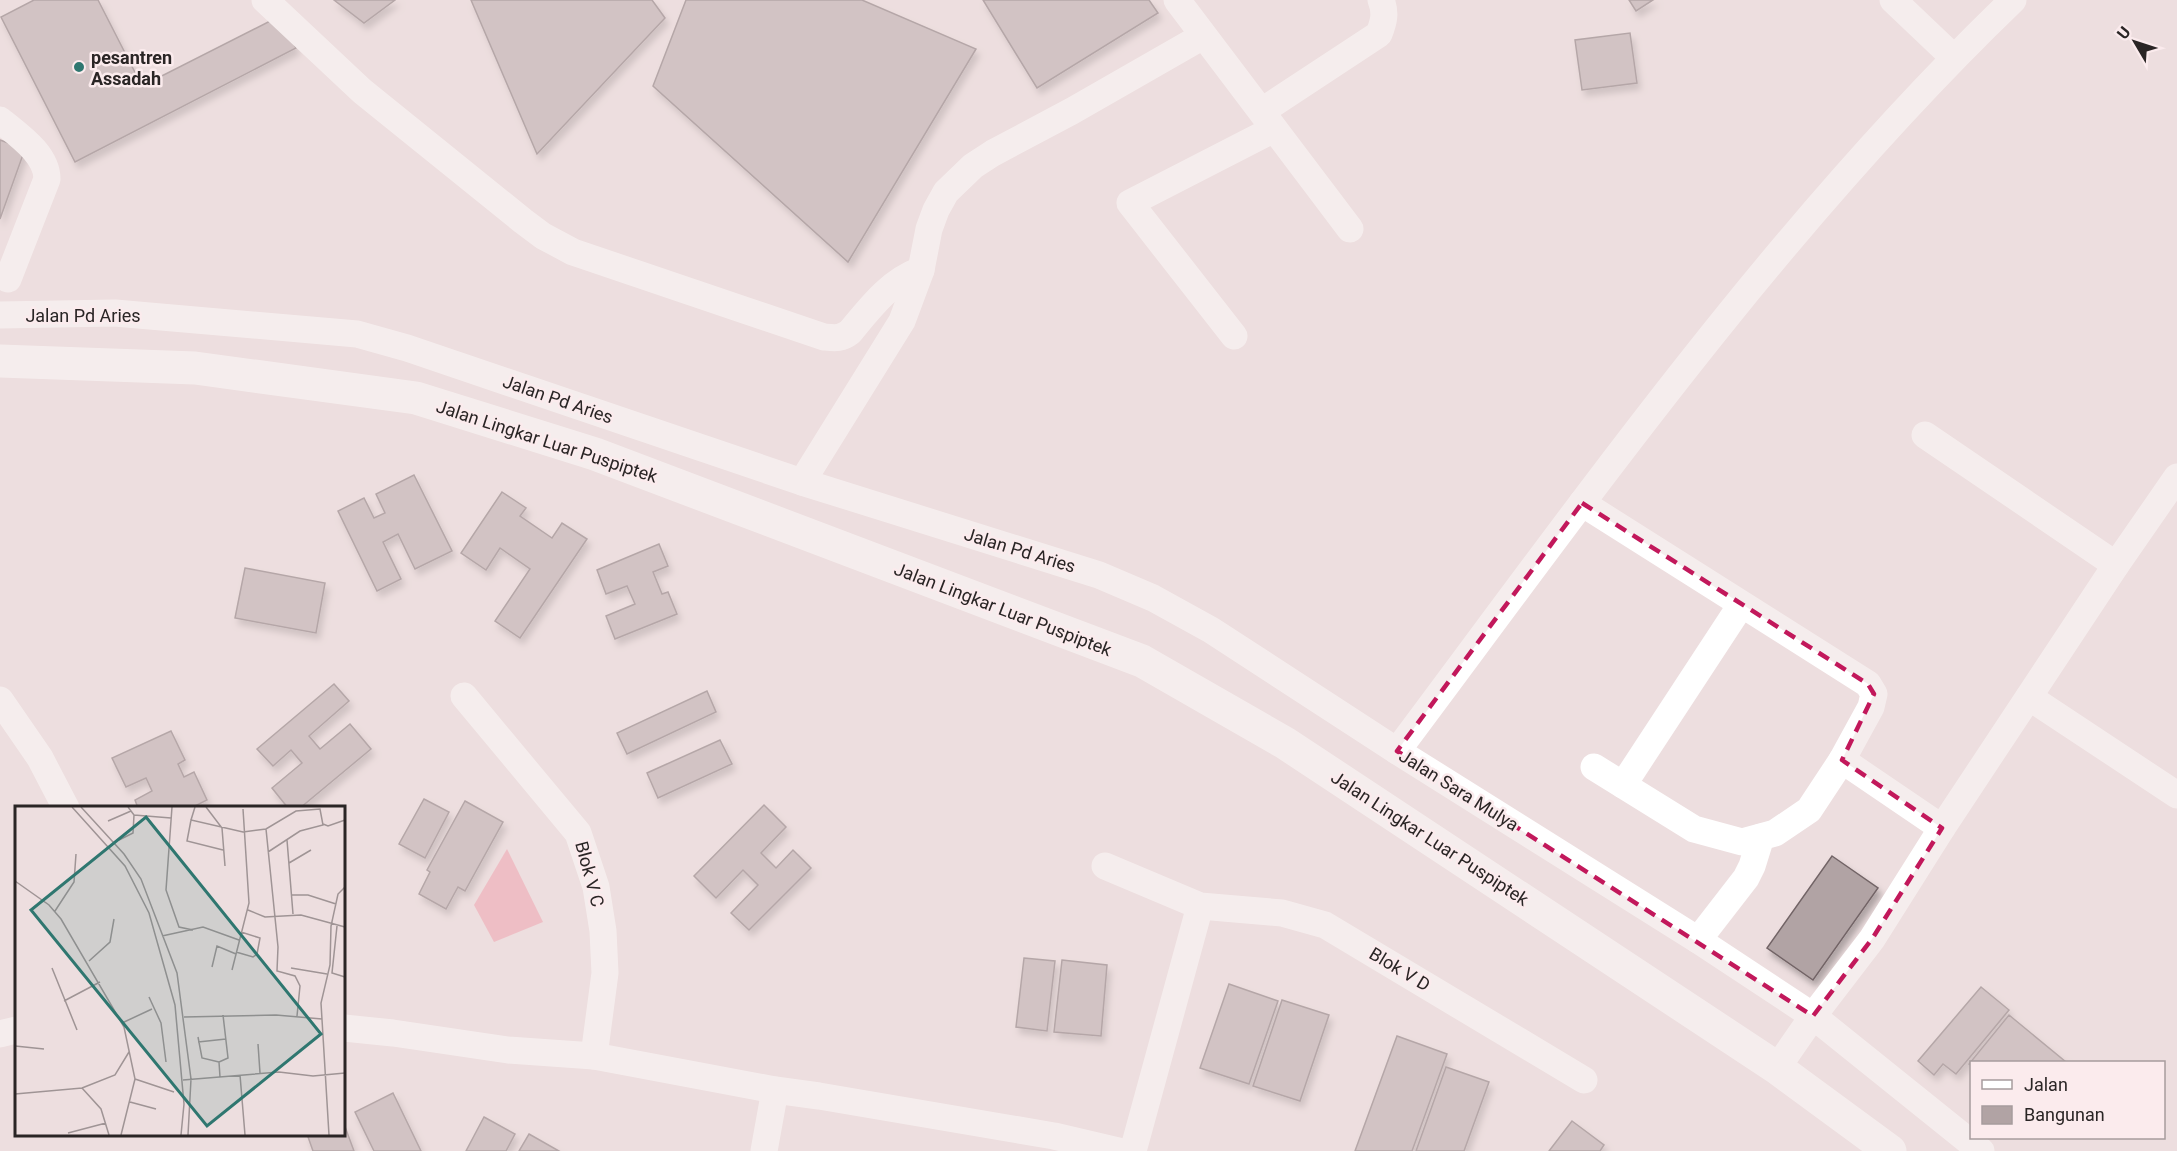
<svg xmlns="http://www.w3.org/2000/svg" width="2177" height="1151" font-family="Roboto,sans-serif">
<style>
.green{fill:#f097a6}
.building{fill:#b1a3a4;stroke:#726466;stroke-width:1.5;filter:url(#shadow)}
.lines{fill:none;stroke-linecap:round;stroke-linejoin:round}
.street{stroke:#fff;stroke-width:27}
.primary{stroke:#fff;stroke-width:33}
.marked{fill:none;stroke:#c2185b;stroke-width:4.5;stroke-dasharray:12 8;stroke-linejoin:round}
.poi-dot{fill:#2f7770;stroke:#fbebed;stroke-width:2}
.labels{text-anchor:middle;dominant-baseline:central;stroke-width:5;stroke-linejoin:round;paint-order:stroke}
.poi-label{font-size:18px;font-weight:bold;fill:#2a2525;stroke:#fbebed;text-anchor:start}
.street-label{font-size:18px;fill:#2a2525;stroke:#fbebed}
.inset-road{fill:none;stroke:#9f9495;stroke-width:1.5}
.view{fill:#2f7770;fill-opacity:0.15;stroke:#2f7770;stroke-width:3}
.inset-edge{fill:none;stroke:#2a2525;stroke-width:3}
</style>
<defs>
<filter id="shadow"><feDropShadow dx="3.5" dy="6" stdDeviation="3" flood-color="#0004"/></filter>
</defs>
<rect width="100%" height="100%" fill="#eddedf"/>
<polygon class="green" points="507,849 543,922 494,942 474,905"/>
<g class="building">
<polygon points="34,0 98,0 142,86 280,16 296,48 75,162 1,17"/>
<polygon points="334,0 395,0 364,23"/>
<polygon points="471,0 652,0 665,18 537,154"/>
<polygon points="686,0 862,0 976,49 848,262 653,86"/>
<polygon points="983,0 1149,0 1158,13 1037,88"/>
<polygon points="1629,0 1653,0 1636,11"/>
<polygon points="1630,33 1637,83 1582,90 1575,40"/>
<polygon points="0,140 25,149 0,219"/>
<polygon points="414,475 452,551 415,569 398,534 383,542 401,579 377,591 338,511 364,498 374,518 385,513 376,494"/>
<polygon points="502,492 526,508 520,516 552,538 562,523 587,539 520,638 495,621 530,569 500,548 486,570 461,553"/>
<polygon points="659,544 668,566 653,572 662,594 668,592 677,614 615,639 606,616 635,604 627,586 606,594 597,570"/>
<polygon points="245,568 325,583 316,633 235,618"/>
<polygon points="334,684 349,701 309,736 320,749 350,724 371,749 300,808 288,808 272,788 302,763 291,750 273,766 257,749"/>
<polygon points="707,691 716,712 627,754 617,733"/>
<polygon points="171,731 185,760 178,764 184,777 194,772 207,800 191,808 138,808 135,800 152,791 146,778 126,787 112,758"/>
<polygon points="720,740 732,764 658,798 647,773"/>
<polygon points="424,799 449,812 425,858 399,844"/>
<polygon points="465,801 503,822 465,891 458,887 446,909 419,894 430,872 427,870"/>
<polygon points="764,805 786,827 761,853 776,868 793,850 811,868 749,930 731,913 758,885 743,870 716,898 694,876"/>
<polygon points="1832,856 1878,888 1813,980 1767,948"/>
<polygon points="1024,958 1055,961 1047,1031 1016,1027"/>
<polygon points="1062,960 1107,965 1101,1036 1054,1032"/>
<polygon points="1229,984 1278,1001 1249,1084 1200,1068"/>
<polygon points="1981,987 2009,1010 1956,1074 1943,1064 1934,1075 1918,1061"/>
<polygon points="1282,1000 1329,1015 1300,1101 1253,1086"/>
<polygon points="2009,1015 2066,1062 1972,1062 1972,1066 1969,1064"/>
<polygon points="1397,1036 1447,1054 1412,1151 1355,1151"/>
<polygon points="1446,1067 1489,1082 1464,1151 1416,1151"/>
<polygon points="393,1093 421,1151 374,1151 355,1112"/>
<polygon points="484,1117 515,1134 506,1151 466,1151"/>
<polygon points="1572,1121 1604,1145 1600,1151 1549,1151"/>
<polygon points="344,1124 354,1151 313,1151 307,1134 344,1134"/>
<polygon points="529,1134 559,1151 519,1151"/>
</g>
<g class="lines">
<g class="street">
<path d="M 265,0 L 362,91 L 523,221 L 543,236 L 573,252 L 824,337 C 835,338 841,339 850,332 C 871,307 889,282 921,270"/>
<polyline points="1177,0 1350,229"/>
<polyline points="1893,0 1953,57"/>
<path d="M 1262,111 L 1379,34 C 1384,21 1386,13 1381,0"/>
<path d="M 0,120 C 18,135 47,154 47,179 L 8,279"/>
<polyline points="0,315 115,313 357,334 407,348 802,482 1099,575 1153,598 1211,630 1397,751 1698,940 1813,1016 1981,1151"/>
<polyline points="1234,336 1130,203 1274,129"/>
<polyline points="1925,435 2116,565"/>
<polyline points="802,482 902,321 921,270 929,229 936,210 946,192 973,166 993,153 1072,111 1203,36"/>
<polyline points="1582,503 1868,684 1874,694 1871,707 1842,760 1942,828"/>
<polyline points="464,696 578,833 596,887 603,931 605,973 594,1056"/>
<polyline points="2029,697 2177,795"/>
<polyline points="0,700 40,758 66,808"/>
<path d="M 1397,751 C 1590,493 1780,224 2013,0"/>
<polyline points="1594,767 1694,829 1742,842 1775,833 1809,810 1842,760"/>
<polyline points="1623,785 1741,605"/>
<polyline points="1105,866 1200,906 1282,913 1325,925 1584,1080"/>
<polyline points="1698,940 1746,878 1752,866 1761,837"/>
<polyline points="344,1028 393,1033 508,1050 594,1056 775,1090 819,1096 1054,1136 1118,1151"/>
<polyline points="0,1034 16,1030"/>
<polyline points="1777,1068 1813,1016 1872,939 1942,828 2116,565 2177,477"/>
<polyline points="764,1151 775,1090"/>
<polyline points="1133,1151 1200,906"/>
</g>
<polyline class="primary" points="0,361 195,368 416,398 595,454 1142,661 1285,743 1777,1068 1890,1151"/>
</g>
<path d="M0 0H2177V1151H0ZM 1582,503 L 1868,684 L 1874,694 L 1842,760 L 1942,828 L 1872,939 L 1813,1016 L 1397,751 Z" fill="#eddedf" fill-opacity=".55" fill-rule="evenodd"/>
<path class="marked" d="M 1582,503 L 1868,684 L 1874,694 L 1842,760 L 1942,828 L 1872,939 L 1813,1016 L 1397,751 Z"/>
<circle class="poi-dot" cx="79" cy="67" r="6"/>
<g class="labels">
<g class="poi-label">
<text x="91" y="57">pesantren<tspan x="91" dy="21">Assadah</tspan></text>
</g>
<g class="street-label">
<text x="83" y="315">Jalan Pd Aries</text>
<text transform="translate(558 399) rotate(19)">Jalan Pd Aries</text>
<text transform="translate(547 441) rotate(18)">Jalan Lingkar Luar Puspiptek</text>
<text transform="translate(1020 550) rotate(17)">Jalan Pd Aries</text>
<text transform="translate(1003 609) rotate(21)">Jalan Lingkar Luar Puspiptek</text>
<text transform="translate(1459 790) rotate(32)">Jalan Sara Mulya</text>
<text transform="translate(1430 838) rotate(33)">Jalan Lingkar Luar Puspiptek</text>
<text transform="translate(590 874) rotate(75)">Blok V C</text>
<text transform="translate(1400 969) rotate(31)">Blok V D</text>
</g>
</g>
<g transform="translate(15 806)">
<rect width="330" height="330" fill="#eddedf"/>
<path class="inset-road" d="M 57,1 L 110,60 L 134,107 L 160,199 L 169,298 L 166,329M 66,1 L 109,48 L 126,73 L 162,167 L 176,273 L 173,329M 157,1 L 151,84 L 164,121 L 178,124M 180,1 L 176,14 L 228,26 L 251,23 L 281,5 L 305,3 L 308,19 L 285,25 L 253,46M 191,1 L 207,22 L 210,60M 119,9 L 156,12M 176,14 L 172,35 L 208,44M 93,15 L 116,5M 308,18 L 313,20 L 330,14M 251,23 L 263,141 L 262,165 L 280,170 L 285,180 L 282,210M 104,34 L 118,27 L 119,9 L 113,1M 272,34 L 278,108M 274,57 L 296,44M 0,75 L 34,99 L 46,113 L 109,221 L 120,273 L 106,329M 276,89 L 293,89 L 321,98M 233,104 L 250,111 L 286,109 L 330,121M 40,105 L 59,76 L 61,48M 322,120 L 317,167 L 330,171M 147,130 L 188,121 L 224,134M 221,146 L 238,151 L 242,148 L 245,132 L 226,126M 74,155 L 95,136 L 99,113M 197,161 L 202,140 L 221,148M 37,162 L 62,224M 276,162 L 312,168M 217,164 L 234,97 L 228,3M 134,191 L 146,217 L 151,256M 49,195 L 85,176M 169,211 L 261,209 L 307,213M 107,217 L 137,203M 183,231 L 187,252 L 204,256M 183,236 L 211,233M 243,238 L 245,267M 0,240 L 29,243M 225,269 L 230,329M 205,271 L 204,256 L 213,252 L 208,209M 120,273 L 159,286M 168,274 L 264,266 L 298,270 L 330,267M 67,282 L 100,269 L 114,246M 0,288 L 67,282 L 86,303 L 94,329M 115,296 L 141,303M 53,327 L 91,317M 314,329 L 306,197 L 315,159 L 316,120 L 323,88 L 330,81"/>
<path class="view" d="M 131,11 L 306,228 L 192,320 L 16,104 Z"/>
<rect width="330" height="330" class="inset-edge"/>
</g>
<rect x="1970" y="1061" width="195" height="78" fill="#fbebed" stroke="#a79c9d" stroke-width="1.5"/>
<rect x="1982" y="1080" width="30" height="9" fill="#ffffff" stroke="#a79c9d" stroke-width="1.5"/>
<text x="2024" y="1091" font-size="18" fill="#2a2525">Jalan</text>
<rect x="1982" y="1106" width="30" height="18" fill="#b1a3a4" stroke="#a79c9d" stroke-width="1.5"/>
<text x="2024" y="1121" font-size="18" fill="#2a2525">Bangunan</text>
<g transform="translate(2135 42) rotate(309)" stroke="#fbebed" stroke-width="4.5" paint-order="stroke">
<path d="M0-4.5L10 22L0 15L-10 22Z" fill="#2a2525"/>
<text y="-9" font-size="16" font-weight="bold" text-anchor="middle" fill="#2a2525">U</text>
</g>
</svg>
